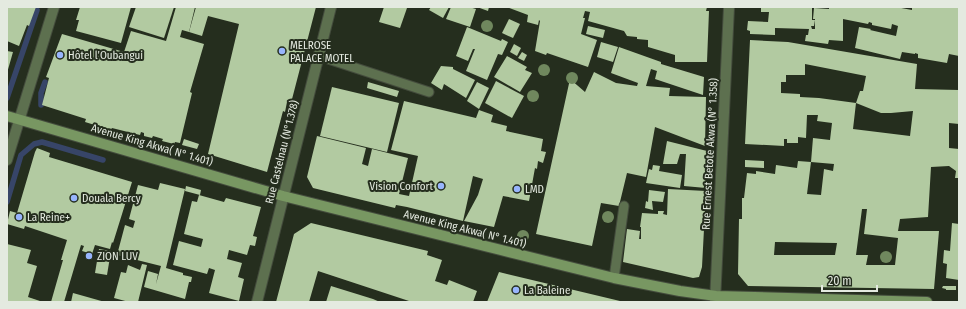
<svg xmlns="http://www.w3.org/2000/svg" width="966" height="309" font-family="'Fira Sans Condensed',sans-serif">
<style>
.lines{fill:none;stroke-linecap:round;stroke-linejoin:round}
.stream{stroke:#374568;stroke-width:5.5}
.building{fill:#b2caa1;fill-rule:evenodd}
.lane-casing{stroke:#444c3d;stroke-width:11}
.street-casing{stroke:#444c3d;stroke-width:12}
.secondary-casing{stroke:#444c3d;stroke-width:12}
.lane{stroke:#5d704f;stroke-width:9}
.street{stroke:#5d704f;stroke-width:10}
.secondary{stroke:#789762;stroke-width:10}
.tree{fill:#70885e}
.poi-dot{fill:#98b5fd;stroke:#252e1e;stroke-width:1.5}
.labels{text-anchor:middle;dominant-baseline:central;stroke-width:4;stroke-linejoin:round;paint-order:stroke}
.poi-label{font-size:11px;fill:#e4eae0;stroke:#252e1e;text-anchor:start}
.street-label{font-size:11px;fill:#e4eae0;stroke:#252e1e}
</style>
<rect width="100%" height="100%" fill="#252e1e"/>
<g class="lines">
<g class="stream">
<polyline points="7,98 37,10"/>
<polyline points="41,105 41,93 45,82"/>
<polyline points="7,202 21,155 34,144 42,142 103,160"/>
</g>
</g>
<g class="building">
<polygon points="7,7 36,7 29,26 27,25 19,46 7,41"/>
<polygon points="80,7 131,7 121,43 76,31 79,20 76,20"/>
<polygon points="136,7 174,7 164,38 129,27"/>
<polygon points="176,7 195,7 189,32 182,30 180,37 204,44 190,92 192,93 180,143 175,142 174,144 162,141 163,139 153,136 152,138 144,136 144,133 141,132 140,135 112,128 111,130 85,122 86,119 42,105 49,78 46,77 62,34 124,52 131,31 166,41"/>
<polygon points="196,7 316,7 291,103 287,102 285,112 283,111 267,172 208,154 239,24 208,16 202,36 189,32"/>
<polygon points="384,7 403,7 407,8 400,28 379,22"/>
<polygon points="431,7 449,7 443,18 429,10"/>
<polygon points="451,7 469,7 476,9 470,27 446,19"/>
<polygon points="477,7 489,7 488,11"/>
<polygon points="507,7 707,7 706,11 709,11 707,62 675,62 675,55 648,47 648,40 637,39 637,37 627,36 624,31 588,21 590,12 585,11 583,18 585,18 581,34 597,40 588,67 547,53 546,55 535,51 540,21 539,20 538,25 527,22 528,15"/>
<polygon points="761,7 812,7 812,20 815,20 814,26 811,26 812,29 815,29 815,19 813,19 814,8 829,9 829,7 896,7 912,10 912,7 959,7 959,56 949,54 947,63 918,58 918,54 915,53 915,54 902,52 900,59 855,48 859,27 871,29 870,30 896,36 898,26 892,24 891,29 872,25 872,23 869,22 868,24 843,19 843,41 829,40 828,44 805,41 806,35 808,35 809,29 775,28 775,35 750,34 750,31 747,30 748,21 768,22 769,12 761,12"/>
<polygon points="509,19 520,24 513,38 502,33"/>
<polygon points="588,26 605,30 603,38 586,34"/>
<polygon points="467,27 501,41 502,39 508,42 502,55 498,54 487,80 466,71 475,49 473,49 468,61 456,56"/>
<path d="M 750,40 L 788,42 L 917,64 L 915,89 L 959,90 L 959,124 L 949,123 L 949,148 L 959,149 L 959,178 L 955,178 L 956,171 L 949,166 L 931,167 L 928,217 L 900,219 L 898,231 L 939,231 L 934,289 L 748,286 L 738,274 L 739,219 L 742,219 L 742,198 L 744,198 L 747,173 L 756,174 L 756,171 L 775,174 L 776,165 L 797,168 L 798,161 L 811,162 L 807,194 L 821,195 L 824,169 L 833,171 L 834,164 L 811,162 L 813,138 L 830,140 L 832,123 L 817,121 L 818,115 L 807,115 L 806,138 L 798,137 L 798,143 L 787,143 L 787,139 L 784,139 L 784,146 L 745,144 ZM 805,64 L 866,76 L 863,91 L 860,91 L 856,103 L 819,98 L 800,97 L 800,94 L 781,93 L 781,82 L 786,82 L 786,75 L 805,75 ZM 856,103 L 881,113 L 891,113 L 913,111 L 910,136 L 853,129 ZM 862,209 L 867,209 L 864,234 L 898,238 L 895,265 L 866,265 L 868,255 L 856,255 ZM 775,242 L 837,243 L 835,255 L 774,255 Z"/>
<polygon points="601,42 618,47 613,62 597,57"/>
<polygon points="514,44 521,48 517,56 510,52"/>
<polygon points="619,47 661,62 661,64 704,77 703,95 655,79 657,71 651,69 646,86 670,88 669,96 706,97 705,146 655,127 646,177 627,173 619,206 601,203 592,246 536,234 570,79 585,92 594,72 616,83 637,86 638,83 611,73"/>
<polygon points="7,51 13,52 7,73"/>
<polygon points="522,52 527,55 524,61 518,58"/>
<polygon points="507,56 527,67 525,70 532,73 520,92 494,77"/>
<polygon points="441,66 453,67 453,69 475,80 466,98 444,84 442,90 431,83"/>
<polygon points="496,81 524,96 512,118 485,103"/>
<polygon points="368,82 399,91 397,97 367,88"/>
<polygon points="477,82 489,88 479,109 467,101"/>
<polygon points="332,87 399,103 387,152 320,136"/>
<polygon points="404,101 476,118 479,110 493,115 491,122 507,126 506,131 543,139 541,151 546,152 543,163 538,161 537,169 535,168 529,201 503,196 494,227 464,221 478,195 483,179 473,176 463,221 407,207 396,205 395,208 313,188 307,177 317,136 366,148 362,164 368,166 372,149 408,158 399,194 409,196 418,156 391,150"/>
<polygon points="184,139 199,144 197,149 182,145"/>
<polygon points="667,141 707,151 706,188 684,186 686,154 680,154 677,164 663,164"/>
<polygon points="37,148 50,153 49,157 132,182 113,243 112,242 110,249 95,245 92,254 82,251 84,246 81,245 64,302 51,302 63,260 61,260 67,240 25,226 24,229 7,224 10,211 17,213 35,152"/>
<polygon points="745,160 764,161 764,168 745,167"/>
<polygon points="653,165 660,166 659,171 682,175 680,188 646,183 649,169 652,170"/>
<polygon points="160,183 185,189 166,268 183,273 183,275 192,277 191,282 189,282 185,299 144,287 148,271 158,274 156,284 161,266 117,255 125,225 133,228 135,221 129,219 138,185 158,190"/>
<polygon points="186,186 201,190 200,195 185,191"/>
<polygon points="668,189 706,191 702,267 699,277 693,278 623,262 627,229 640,231 639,239 641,239 641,227 640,227 642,213 658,214 658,211 664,211 663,214 667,215"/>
<polygon points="649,190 665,192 663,202 652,201 653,210 645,208 646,201 648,202"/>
<polygon points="199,195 224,202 226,198 261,207 253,236 257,237 255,246 250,245 247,255 229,250 227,259 242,263 238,277 244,279 239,301 209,293 215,270 209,268 207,274 173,265 179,241 201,247 203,239 184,234 192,201 197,202"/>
<polygon points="311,223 428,251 427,255 442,260 435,281 447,285 449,280 477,291 473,302 412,302 318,271 309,302 276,302 294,234"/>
<polygon points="952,223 959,224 959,280 946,278 947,264 943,263 944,250 950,251"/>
<polygon points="7,244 31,250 27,263 37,266 28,297 43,302 7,302"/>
<polygon points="99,249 111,251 107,275 95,273"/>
<polygon points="142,264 147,265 138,302 129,302 114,298 121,272 126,273 128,265 140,270"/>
<polygon points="499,272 620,301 620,302 487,302"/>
<polygon points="331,286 373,299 380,302 326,302"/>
<polygon points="943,286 956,286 956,290 946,290 946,289 942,288"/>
<polygon points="73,293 105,302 71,302"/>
</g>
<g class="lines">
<defs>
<g id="lane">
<polyline points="319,56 429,92"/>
<polyline points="614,278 624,206"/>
</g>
<g id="street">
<polyline points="7,160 54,7"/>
<polyline points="257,302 331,7"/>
<polyline points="715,302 729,7"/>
</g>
<polyline id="secondary" points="7,116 283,196 614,278 680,291 716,296 927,302"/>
</defs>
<use href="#lane" class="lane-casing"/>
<use href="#street" class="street-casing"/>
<use href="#secondary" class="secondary-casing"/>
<use href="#lane" class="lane"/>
<use href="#street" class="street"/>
<use href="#secondary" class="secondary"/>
</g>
<g class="tree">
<circle cx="487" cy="26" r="6"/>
<circle cx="544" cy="70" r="6"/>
<circle cx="572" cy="78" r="6"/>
<circle cx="533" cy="96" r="6"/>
<circle cx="608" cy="217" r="6"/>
<circle cx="523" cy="236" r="6"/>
<circle cx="886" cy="257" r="6"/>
</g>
<g class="poi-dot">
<circle cx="282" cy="51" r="4"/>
<circle cx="60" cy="55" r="4"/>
<circle cx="441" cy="186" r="4"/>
<circle cx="517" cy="189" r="4"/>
<circle cx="74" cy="198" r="4"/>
<circle cx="19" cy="217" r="4"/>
<circle cx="89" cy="256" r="4"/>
<circle cx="516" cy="290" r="4"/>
</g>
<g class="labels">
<g class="poi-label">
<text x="290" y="45">MELROSE<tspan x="290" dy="13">PALACE MOTEL</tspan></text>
<text x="68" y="55">Hôtel l’Oubangui</text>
<text x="433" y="186" text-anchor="end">Vision Confort</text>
<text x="525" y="189">LMD</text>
<text x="82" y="198">Douala Bercy</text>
<text x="27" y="217">La Reine+</text>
<text x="97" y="256">ZION LUV</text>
<text x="524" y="290">La Baleine</text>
</g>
<g class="street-label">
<text transform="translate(152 145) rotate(16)">Avenue King Akwa( N° 1.401)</text>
<text transform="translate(282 152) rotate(-76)">Rue Castelnau (N°1.378)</text>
<text transform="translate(710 154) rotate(-87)">Rue Ernest Betote Akwa (N° 1.358)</text>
<text transform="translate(465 229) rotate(14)">Avenue King Akwa( N° 1.401)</text>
</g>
</g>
<rect width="966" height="309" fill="none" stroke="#e4eae0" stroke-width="16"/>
<path d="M822 285v6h55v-6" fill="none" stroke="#e4eae0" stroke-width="2"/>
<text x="828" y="285" font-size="12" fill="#e4eae0" stroke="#252e1e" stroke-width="3" paint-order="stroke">20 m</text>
</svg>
